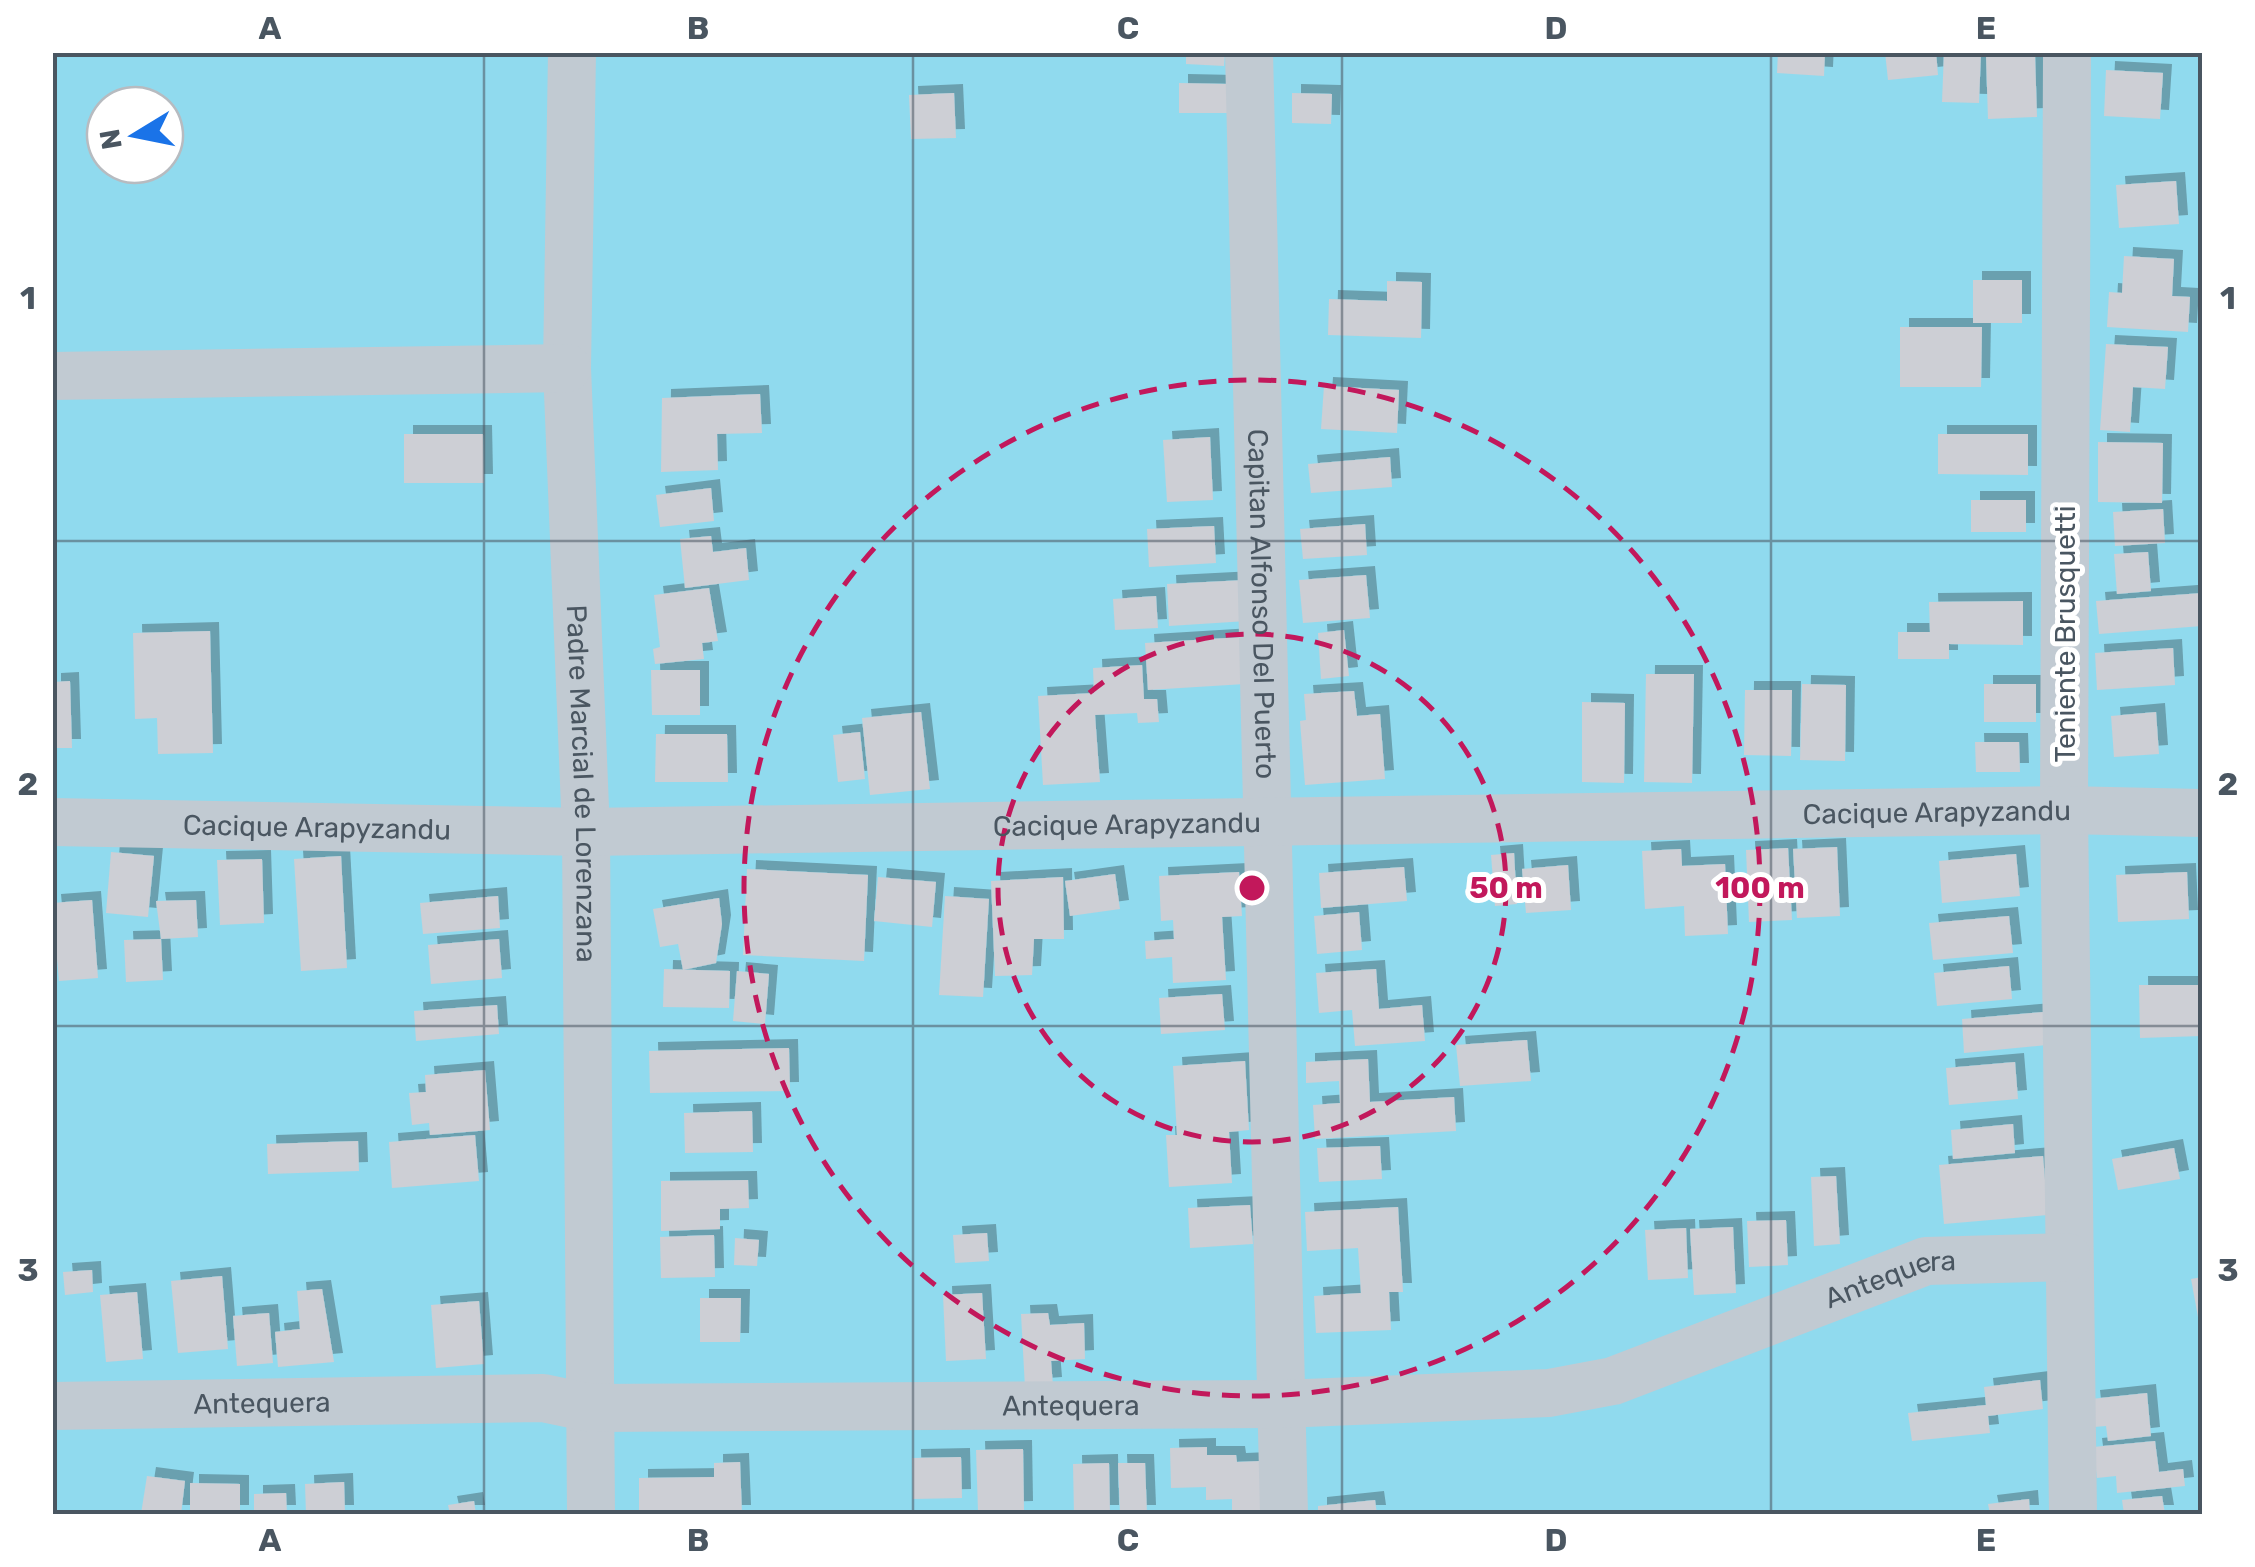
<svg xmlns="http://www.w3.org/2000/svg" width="2255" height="1567" font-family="Rubik,sans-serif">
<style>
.water{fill:#90daee;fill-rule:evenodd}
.building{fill:#cdcfd5;filter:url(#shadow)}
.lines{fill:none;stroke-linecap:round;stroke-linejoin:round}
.minor{stroke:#c1cad2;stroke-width:48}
.grid{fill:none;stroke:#4a5661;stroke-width:2.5;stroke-opacity:0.55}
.ring{fill:none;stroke:#c2185b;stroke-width:5;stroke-dasharray:18 12}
.labels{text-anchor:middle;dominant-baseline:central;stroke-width:10;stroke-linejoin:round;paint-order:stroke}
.street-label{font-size:28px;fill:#4a5661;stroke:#fff}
.centre{fill:#c2185b;stroke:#fff;stroke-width:5}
.ring-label{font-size:30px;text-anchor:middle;font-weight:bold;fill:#c2185b;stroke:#fff;stroke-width:10;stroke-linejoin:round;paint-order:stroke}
.neatline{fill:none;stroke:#4a5661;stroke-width:4}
.grid-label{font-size:32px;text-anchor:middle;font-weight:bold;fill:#4a5661}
</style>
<defs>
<filter id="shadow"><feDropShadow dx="9" dy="-9" stdDeviation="0" flood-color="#0004"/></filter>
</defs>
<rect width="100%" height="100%" fill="#f5f3f3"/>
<path class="water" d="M 53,53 L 2202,53 L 2202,1514 L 53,1514 ZM 105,105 L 165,105 L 165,165 L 105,165 Z"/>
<g class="building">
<polygon points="1186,52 1225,52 1224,66 1186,64"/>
<polygon points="1778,52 1825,52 1824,76 1777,73"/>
<polygon points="1885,52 1936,52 1938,75 1888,80"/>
<polygon points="1944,52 1981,52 1979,103 1942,102"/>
<polygon points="2035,55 2037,117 1988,119 1986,56"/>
<polygon points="2106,70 2163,73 2160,119 2104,116"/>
<polygon points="1179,83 1227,84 1227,113 1179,113"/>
<polygon points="954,93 956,138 911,139 909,95"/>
<polygon points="1292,93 1332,94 1331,124 1292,123"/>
<polygon points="2176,181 2179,224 2119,228 2116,185"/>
<polygon points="2124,256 2174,259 2172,296 2190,297 2188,332 2107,327 2109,292 2122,293"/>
<rect x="1973" y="280" width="49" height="43"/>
<polygon points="1387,281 1422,282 1421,338 1328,335 1329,299 1387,301"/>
<polygon points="1900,327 1982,327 1981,387 1900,387"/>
<polygon points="2106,344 2168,347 2165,389 2133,387 2130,432 2100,430"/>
<polygon points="1324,386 1399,390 1397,433 1321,429"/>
<polygon points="760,394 762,433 717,434 718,470 661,472 662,398"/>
<polygon points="404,434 483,434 484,483 404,483"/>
<polygon points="1938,434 2028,434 2028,475 1938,474"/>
<polygon points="1210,437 1213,500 1167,502 1163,440"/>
<polygon points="2098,442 2163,443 2162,503 2098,502"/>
<polygon points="1390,457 1392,487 1311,493 1308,464"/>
<polygon points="711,488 714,521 660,527 656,495"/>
<rect x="1971" y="500" width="55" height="32"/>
<polygon points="2163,509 2165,543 2115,546 2113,512"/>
<polygon points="1365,524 1367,555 1303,559 1300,529"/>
<polygon points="1214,526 1216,563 1149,567 1147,529"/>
<polygon points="711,536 713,552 746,548 749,580 685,588 680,539"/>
<polygon points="2148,552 2151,591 2117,594 2114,554"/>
<polygon points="1366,575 1370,618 1303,623 1299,580"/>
<polygon points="1245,580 1247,621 1169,626 1167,584"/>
<polygon points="709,588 718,641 702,643 704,659 655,664 653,649 660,647 654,595"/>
<polygon points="2202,593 2202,626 2099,634 2096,601"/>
<polygon points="1156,596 1158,628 1115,630 1113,599"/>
<polygon points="2023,601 2023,645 1949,644 1949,659 1898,659 1898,632 1930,632 1929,602"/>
<polygon points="1344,630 1349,676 1321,679 1318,633"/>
<polygon points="210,631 213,753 158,754 157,718 135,719 133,633"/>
<polygon points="1243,637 1245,684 1148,690 1145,643"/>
<polygon points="2173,648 2175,685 2097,690 2095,653"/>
<polygon points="1142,665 1144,699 1157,699 1159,722 1138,723 1137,713 1095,715 1100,782 1043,785 1038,696 1094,693 1093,668"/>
<polygon points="651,670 700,670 700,715 652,715"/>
<polygon points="1646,674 1694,674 1692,783 1644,782"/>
<polygon points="70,681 72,748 52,748 52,682"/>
<polygon points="1802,684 1846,685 1845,761 1800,760"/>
<rect x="1984" y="684" width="52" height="38"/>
<polygon points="1745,690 1792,690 1791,756 1744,755"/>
<polygon points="1354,691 1357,716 1380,714 1385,779 1305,785 1300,721 1306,720 1304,694"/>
<polygon points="1582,702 1625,703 1624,783 1582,782"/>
<polygon points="921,712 930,789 870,795 862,718"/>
<polygon points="2156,712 2159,754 2114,757 2111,716"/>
<polygon points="860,732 865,779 838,782 833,735"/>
<polygon points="656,734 727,734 728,782 655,782"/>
<polygon points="1975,742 2019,742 2020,772 1976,772"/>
<polygon points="1837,847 1840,916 1797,918 1793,849"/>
<polygon points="1788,848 1792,920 1749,922 1746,850"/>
<polygon points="1681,849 1682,866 1725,864 1728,934 1685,936 1684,906 1645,909 1642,851"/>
<polygon points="111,852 154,856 148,917 106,913"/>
<polygon points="1514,853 1517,904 1495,906 1491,855"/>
<polygon points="2016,854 2020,896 1942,903 1939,861"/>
<polygon points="341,856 347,968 301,971 294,859"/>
<polygon points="262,859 264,923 220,925 217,860"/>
<polygon points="1568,865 1571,910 1526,913 1522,869"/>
<polygon points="1404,867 1407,901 1321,908 1319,873"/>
<polygon points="747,869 868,875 864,961 743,955"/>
<polygon points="1239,872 1242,916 1222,917 1226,980 1173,983 1172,957 1146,959 1145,941 1174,939 1173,920 1161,921 1159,876"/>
<polygon points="2187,872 2189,919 2118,922 2116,875"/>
<polygon points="1115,874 1120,909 1070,916 1065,881"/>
<polygon points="878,877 936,882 932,927 874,921"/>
<polygon points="1063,877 1064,939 1034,939 1032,975 995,976 991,881"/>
<polygon points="498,896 500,928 423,934 420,903"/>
<polygon points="945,896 989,899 983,997 939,995"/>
<polygon points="719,898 722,924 716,963 683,970 678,944 660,947 653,909"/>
<polygon points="92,900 98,978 59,981 52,903"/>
<polygon points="196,900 198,937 161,939 163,980 126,982 124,940 161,939 156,901"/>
<polygon points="1359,912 1362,950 1317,954 1314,916"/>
<polygon points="2009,916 2013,953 1933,960 1929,923"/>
<polygon points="499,939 502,978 431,984 428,945"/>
<polygon points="2009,966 2012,999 1937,1006 1934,973"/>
<polygon points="664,969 730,971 729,1008 663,1007"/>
<polygon points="1376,969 1379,1009 1422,1005 1425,1041 1355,1046 1352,1010 1319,1013 1316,973"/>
<polygon points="737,971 769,974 765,1024 733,1021"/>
<polygon points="2139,985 2202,985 2202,1036 2140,1038"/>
<polygon points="1222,994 1225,1030 1161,1034 1159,998"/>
<polygon points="497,1005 499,1034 416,1041 414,1011"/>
<polygon points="2043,1012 2047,1045 1964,1053 1962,1019"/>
<polygon points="1527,1040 1531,1081 1460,1086 1456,1045"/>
<polygon points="789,1048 790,1091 650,1093 649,1051"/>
<polygon points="1368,1059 1370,1102 1454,1097 1456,1131 1315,1139 1313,1105 1340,1103 1339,1081 1306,1083 1306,1062"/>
<polygon points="1245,1061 1249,1130 1229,1132 1232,1183 1169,1187 1166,1135 1177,1135 1173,1066"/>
<polygon points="2015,1062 2018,1099 1949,1105 1946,1068"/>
<polygon points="485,1070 490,1130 430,1135 429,1123 412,1125 409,1093 426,1092 425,1075"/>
<polygon points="752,1111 753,1152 685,1153 684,1113"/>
<polygon points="2013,1124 2015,1153 1953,1159 1951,1130"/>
<polygon points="475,1135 479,1181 392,1188 389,1142"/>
<polygon points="358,1141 359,1171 268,1174 267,1144"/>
<polygon points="1380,1146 1382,1179 1319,1182 1317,1148"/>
<polygon points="2174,1148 2180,1179 2118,1190 2112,1159"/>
<polygon points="2043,1156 2048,1215 1944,1224 1939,1165"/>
<polygon points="1836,1176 1840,1244 1814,1246 1811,1177"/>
<polygon points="748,1180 749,1208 720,1209 720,1229 661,1231 661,1181"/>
<polygon points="1250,1205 1253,1244 1190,1248 1188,1208"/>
<polygon points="1398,1207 1403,1292 1389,1292 1391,1330 1316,1333 1314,1296 1361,1293 1358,1248 1307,1251 1305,1212"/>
<polygon points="1786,1220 1788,1265 1749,1267 1747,1221"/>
<polygon points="1733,1227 1736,1293 1694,1295 1690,1229"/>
<polygon points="1686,1228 1688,1278 1648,1280 1645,1230"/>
<polygon points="987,1233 989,1261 955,1263 953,1235"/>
<polygon points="714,1235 715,1277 661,1278 660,1237"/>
<polygon points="735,1238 759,1240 757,1266 734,1265"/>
<polygon points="92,1270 93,1292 65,1295 63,1272"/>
<polygon points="222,1276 228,1349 178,1353 171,1281"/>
<polygon points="2202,1277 2202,1316 2198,1317 2191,1279"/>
<polygon points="322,1289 334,1362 278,1367 275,1332 300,1329 297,1291"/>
<polygon points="137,1292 143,1359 106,1362 100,1295"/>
<polygon points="982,1293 986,1359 946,1361 943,1295"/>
<polygon points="700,1298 741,1298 740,1342 700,1342"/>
<polygon points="479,1301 484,1364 436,1368 431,1305"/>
<polygon points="269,1313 273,1363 237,1366 233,1316"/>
<polygon points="1048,1313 1050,1325 1084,1323 1085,1359 1051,1361 1053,1386 1025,1388 1021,1314"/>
<polygon points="2040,1380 2043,1409 1988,1416 1990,1433 1912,1441 1908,1413 1986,1405 1984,1387"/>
<polygon points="2147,1393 2151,1436 2108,1441 2106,1426 2094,1427 2091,1399"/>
<polygon points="2155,1441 2159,1472 2183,1469 2185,1486 2117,1493 2116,1476 2097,1478 2093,1447"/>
<polygon points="1207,1447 1207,1455 1236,1455 1237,1462 1260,1461 1261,1514 1232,1514 1232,1499 1206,1500 1206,1487 1171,1488 1170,1448"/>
<polygon points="1023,1449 1024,1510 978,1511 976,1450"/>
<polygon points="961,1457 962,1498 913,1499 912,1458"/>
<polygon points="740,1462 742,1514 639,1514 639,1478 714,1477 714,1463"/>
<polygon points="1109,1463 1110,1514 1074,1514 1073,1464"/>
<polygon points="1118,1463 1145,1463 1147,1514 1120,1514"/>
<polygon points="147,1476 185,1481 181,1514 141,1514"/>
<polygon points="344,1482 345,1514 306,1514 305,1484"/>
<polygon points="190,1483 240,1484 240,1514 190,1514"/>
<polygon points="286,1493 287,1514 254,1514 254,1494"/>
<polygon points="2162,1496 2165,1514 2124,1514 2122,1500"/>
<polygon points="2029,1499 2030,1514 1990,1514 1988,1504"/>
<polygon points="1375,1500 1377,1514 1318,1514 1318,1506"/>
<polygon points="474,1501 476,1514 450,1514 448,1505"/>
</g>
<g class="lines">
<g class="minor">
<path id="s1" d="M 572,52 L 567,368 L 586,832 L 591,1514"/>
<path id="s2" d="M 1249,52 L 1284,1514"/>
<polyline points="2067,52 2064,810 2073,1514"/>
<polyline points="52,376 567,368"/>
<path id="s3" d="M 52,822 L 586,832 L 2064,810 L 2202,813"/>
<path id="s4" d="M 52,1406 L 543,1398 L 591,1408 L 1281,1404 L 1549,1393 L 1613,1381 L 1926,1261 L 2067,1257"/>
</g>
</g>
<path class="grid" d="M 484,52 L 484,1514M 913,52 L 913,1514M 1342,52 L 1342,1514M 1771,52 L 1771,1514M 52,541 L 2202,541M 52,1026 L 2202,1026"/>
<g class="ring">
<circle cx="1252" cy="888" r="254"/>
<circle cx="1252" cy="888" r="508"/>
</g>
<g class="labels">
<g class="street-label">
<text stroke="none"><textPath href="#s2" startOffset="552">Capitan Alfonso Del Puerto</textPath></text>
<text transform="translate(2065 634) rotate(-90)">Teniente Brusquetti</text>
<text stroke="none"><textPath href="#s1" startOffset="732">Padre Marcial de Lorenzana</textPath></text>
<text stroke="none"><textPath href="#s3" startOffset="1885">Cacique Arapyzandu</textPath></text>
<text stroke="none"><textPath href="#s3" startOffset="1075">Cacique Arapyzandu</textPath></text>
<text stroke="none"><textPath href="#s3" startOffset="265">Cacique Arapyzandu</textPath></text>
<text stroke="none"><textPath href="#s4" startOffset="1860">Antequera</textPath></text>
<text stroke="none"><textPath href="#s4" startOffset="210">Antequera</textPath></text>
<text stroke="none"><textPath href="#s4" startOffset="1020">Antequera</textPath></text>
</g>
</g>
<circle cx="1252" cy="888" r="15" class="centre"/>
<g class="ring-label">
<text x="1506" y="898">50 m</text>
<text x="1760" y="898">100 m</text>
</g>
<rect width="2255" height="1567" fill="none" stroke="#ffffff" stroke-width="110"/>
<g transform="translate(135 135) rotate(260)"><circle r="48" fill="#ffffff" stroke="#b7bbc0" stroke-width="2.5"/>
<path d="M0-8L18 38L0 25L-18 38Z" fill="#1a73e8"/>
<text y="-15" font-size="28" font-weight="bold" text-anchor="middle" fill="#4a5661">N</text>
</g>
<rect x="55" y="55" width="2145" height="1457" class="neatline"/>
<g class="grid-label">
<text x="270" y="39">A</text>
<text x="698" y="39">B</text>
<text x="1128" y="39">C</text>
<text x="1556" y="39">D</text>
<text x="1986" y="39">E</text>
<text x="28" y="309">1</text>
<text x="2228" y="309">1</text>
<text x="28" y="795">2</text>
<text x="2228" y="795">2</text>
<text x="28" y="1281">3</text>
<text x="2228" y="1281">3</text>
<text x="270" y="1551">A</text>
<text x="698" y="1551">B</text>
<text x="1128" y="1551">C</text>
<text x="1556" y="1551">D</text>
<text x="1986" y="1551">E</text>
</g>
</svg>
